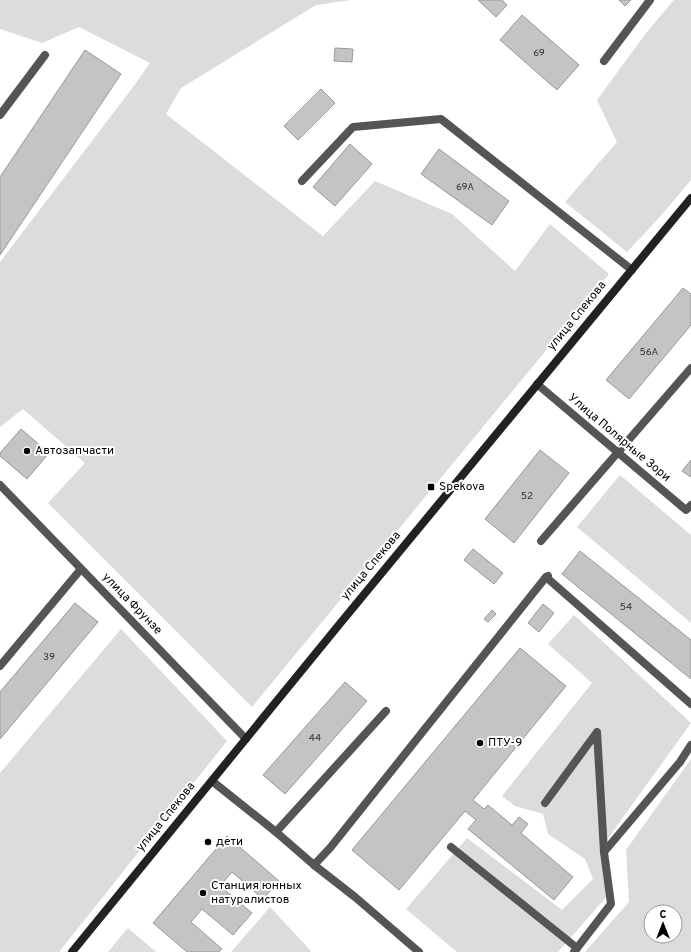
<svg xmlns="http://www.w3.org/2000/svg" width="691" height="952" font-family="Overpass,sans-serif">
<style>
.green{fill:#dcdcdc;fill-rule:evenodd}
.building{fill:#c4c4c4;stroke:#999}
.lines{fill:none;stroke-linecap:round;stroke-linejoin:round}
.lane{stroke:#555;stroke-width:8}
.street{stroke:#555;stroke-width:8}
.secondary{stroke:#222;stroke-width:8}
.poi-dot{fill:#000;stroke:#fff;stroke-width:1.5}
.labels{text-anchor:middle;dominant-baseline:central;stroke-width:4;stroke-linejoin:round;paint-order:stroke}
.number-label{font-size:10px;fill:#313131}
.street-label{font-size:12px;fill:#000;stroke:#fff}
.poi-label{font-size:12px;fill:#000;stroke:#fff;text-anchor:start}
</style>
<rect width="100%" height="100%" fill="#fff"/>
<g class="green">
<polygon points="0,0 351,0 316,5 181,88 166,114 323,236 375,181 452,214 515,271 550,224 609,274 252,707 48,503 85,463 23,409 0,427 0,262 133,87 150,63 79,27 42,43 0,29"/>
<polygon points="674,0 691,0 691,180 659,218 627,252 565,202 617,142 597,100 646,33"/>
<polygon points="620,475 691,535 691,623 577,527"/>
<polygon points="574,615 691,723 601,848 609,894 558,952 457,952 406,909 467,838 562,910 593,879 585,859 548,834 543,814 515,806 502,796 592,683 548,644"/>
<polygon points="121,629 227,741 59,952 0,952 0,773"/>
<path d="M 691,759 L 691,952 L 585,952 L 629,902 L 626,850 ZM 651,912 L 675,912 L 675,936 L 651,936 Z"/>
<polygon points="270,907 311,951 310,952 231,952"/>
<polygon points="128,928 156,952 108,952"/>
</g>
<g class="building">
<polygon points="478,0 502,0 507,5 496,17"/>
<polygon points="619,0 631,0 625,6"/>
<polygon points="522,15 579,65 557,90 500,40"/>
<polygon points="335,48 353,49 352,62 334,61"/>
<polygon points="85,50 121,74 0,255 0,177"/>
<polygon points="321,89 335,103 298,140 284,126"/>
<polygon points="350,144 372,164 335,206 313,187"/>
<polygon points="439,149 509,201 492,225 421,174"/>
<polygon points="683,288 691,294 691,325 629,399 606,380"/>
<polygon points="21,429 49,453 27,479 0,456 0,453"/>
<polygon points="540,450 569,473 514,543 485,519"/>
<polygon points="691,460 691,477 682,471"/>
<polygon points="473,549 503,573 494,584 464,560"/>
<polygon points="580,551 691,640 691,679 562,574"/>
<polygon points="75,603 98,622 0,739 0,692"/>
<polygon points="543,604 554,613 539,632 528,623"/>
<polygon points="492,610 496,614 488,622 484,619"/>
<polygon points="520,648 566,686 473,800 484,809 488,805 512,825 519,817 528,824 521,833 573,877 554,900 468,829 476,820 465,811 399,890 352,850"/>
<polygon points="345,682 367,701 285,794 263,775"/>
<polygon points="227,836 279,881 263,899 232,872 220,886 252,913 233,935 202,909 191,922 222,949 219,952 187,952 153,923"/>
</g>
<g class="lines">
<g class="lane">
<polyline points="604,61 650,0"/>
<polyline points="0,115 45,55"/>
<polyline points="302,181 353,127 441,119 632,270"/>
<polyline points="537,384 686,510 691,505"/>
<polyline points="541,541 691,368"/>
<polyline points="548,576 546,577 691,704"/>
<polyline points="0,666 81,569"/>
<polyline points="212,781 276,832 314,865 355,897 419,952"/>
<polyline points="545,803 597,732 604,852"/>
<polyline points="276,832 386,711"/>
<polyline points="451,847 577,948"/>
<polyline points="314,865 330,848 546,577"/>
<polyline points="574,952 611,904 604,852 680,762 691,745"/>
</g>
<polyline class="street" points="0,485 246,739"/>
<polyline class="secondary" points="72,952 338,626 691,198"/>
</g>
<g class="poi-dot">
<circle cx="27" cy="451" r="4"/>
<rect x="427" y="483" width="8" height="8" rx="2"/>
<circle cx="480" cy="743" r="4"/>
<circle cx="208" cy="842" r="4"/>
<circle cx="203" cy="893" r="4"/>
</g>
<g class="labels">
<g class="number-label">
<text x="539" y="53">69</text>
<text x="465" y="187">69А</text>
<text x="649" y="352">56А</text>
<text x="527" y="496">52</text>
<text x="626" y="607">54</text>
<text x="49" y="657">39</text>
<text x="315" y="738">44</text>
</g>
<g class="street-label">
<text transform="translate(577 316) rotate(-51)">улица Спекова</text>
<text transform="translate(619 438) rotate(40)">Улица Полярные Зори</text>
<text transform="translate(371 566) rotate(-50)">улица Спекова</text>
<text transform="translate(132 604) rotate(46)">улица Фрунзе</text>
<text transform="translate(166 817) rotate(-51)">улица Спекова</text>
</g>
<g class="poi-label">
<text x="35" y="451">Автозапчасти</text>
<text x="439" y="487">Spekova</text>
<text x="488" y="743">ПТУ-9</text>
<text x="216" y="842">дети</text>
<text x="211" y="886">Станция юнных<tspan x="211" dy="14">натуралистов</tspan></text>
</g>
</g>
<g transform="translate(663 924)"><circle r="19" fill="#ffffff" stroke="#999999"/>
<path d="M0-3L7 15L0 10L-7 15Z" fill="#000000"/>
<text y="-6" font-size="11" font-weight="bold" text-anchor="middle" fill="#000000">С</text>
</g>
</svg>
